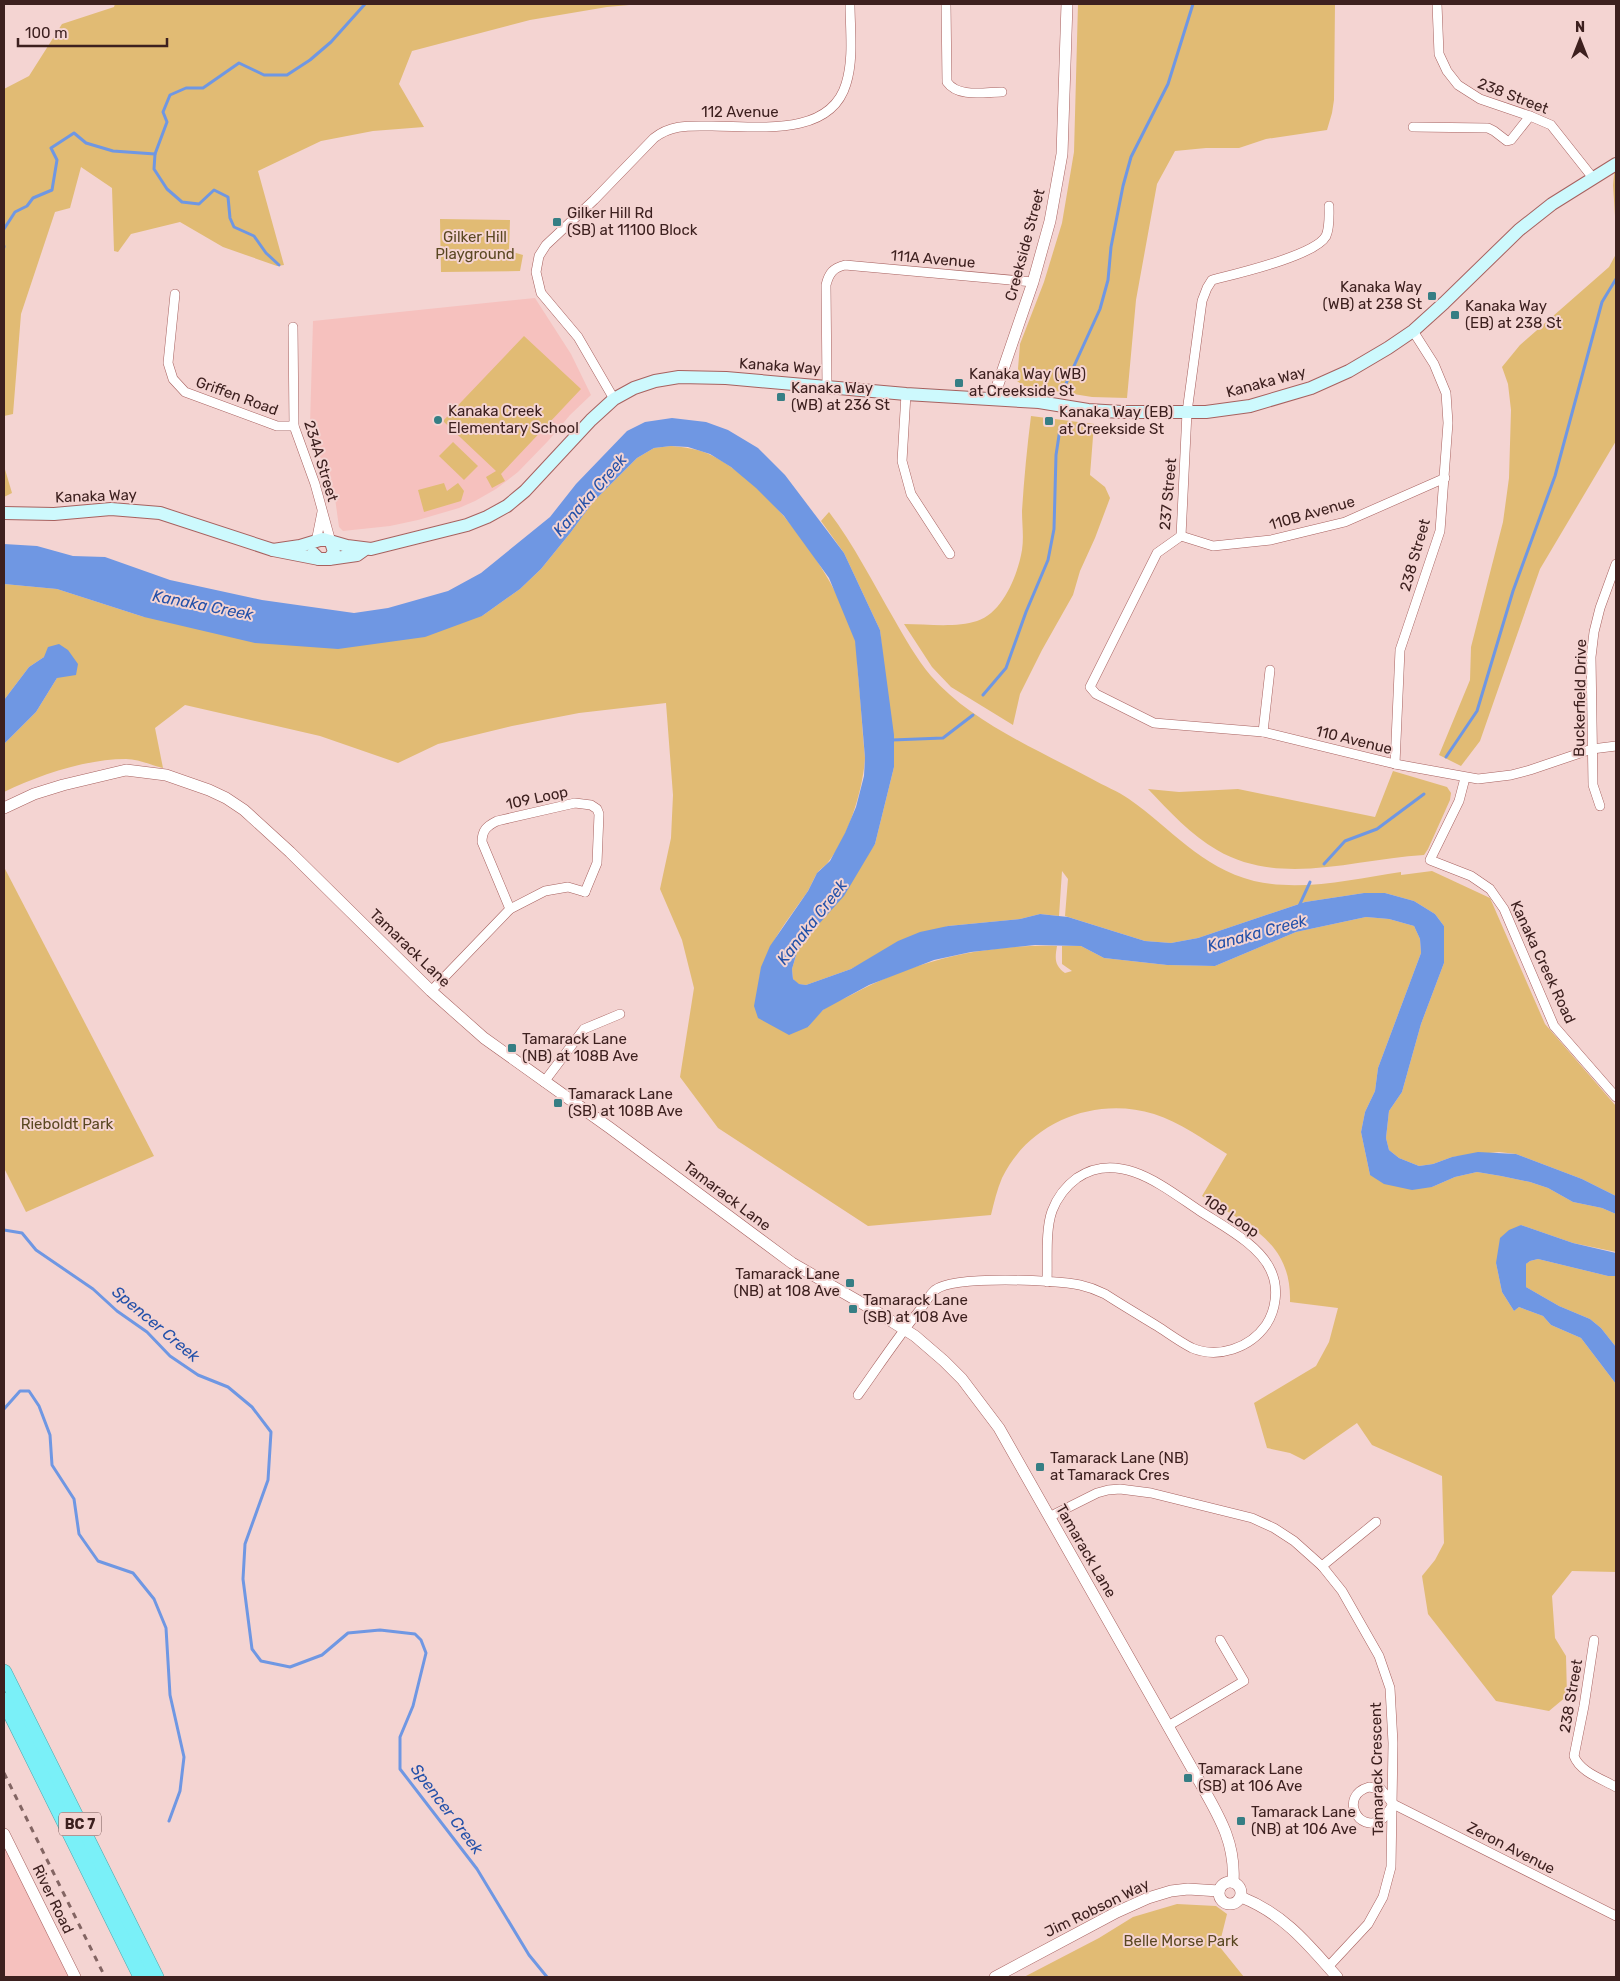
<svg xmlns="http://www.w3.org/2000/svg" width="1620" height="1981" font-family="Rubik,sans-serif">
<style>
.built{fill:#f6c1be}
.green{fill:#e1bb74}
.water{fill:#6f97e3}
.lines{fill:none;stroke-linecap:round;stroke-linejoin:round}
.stream{stroke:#6f97e3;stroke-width:3}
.minor-casing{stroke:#a7615f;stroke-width:10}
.tertiary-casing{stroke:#a7615f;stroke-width:12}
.secondary-casing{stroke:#a7615f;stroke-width:14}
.trunk-casing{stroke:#4fa5ab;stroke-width:16}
.minor{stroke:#fff;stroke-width:9}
.tertiary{stroke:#fff;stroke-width:11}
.secondary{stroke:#cdf9fd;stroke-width:12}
.trunk{stroke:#7af0f8;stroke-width:15}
.rail{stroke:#836563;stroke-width:3;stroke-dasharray:6 6;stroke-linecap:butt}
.poi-dot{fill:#367e84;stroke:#f4d4d2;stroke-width:2}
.labels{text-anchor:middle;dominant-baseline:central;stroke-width:4;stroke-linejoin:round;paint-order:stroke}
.shield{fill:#f4d4d2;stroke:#745655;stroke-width:1}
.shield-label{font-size:14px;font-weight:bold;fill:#3d201f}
.street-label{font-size:15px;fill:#3d201f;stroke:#f4d4d2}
.poi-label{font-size:15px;fill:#3d201f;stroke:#f4d4d2;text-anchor:start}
.park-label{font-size:15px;fill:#5a4721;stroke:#f4d4d2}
.water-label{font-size:16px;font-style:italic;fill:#2451a9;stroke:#f4d4d2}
</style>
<rect width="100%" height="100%" fill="#f4d4d2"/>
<g class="built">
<polygon points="535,298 571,354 591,395 570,415 548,441 518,472 496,489 475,501 459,508 418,520 390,526 343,531 339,527 335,498 329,475 312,440 310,425 313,321"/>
<polygon points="4,1836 74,1977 4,1977"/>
</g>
<g class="green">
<polygon points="115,4 640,4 607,7 530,20 412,51 399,84 424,127 373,131 321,141 258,171 284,265 277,266 223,247 180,222 131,234 118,252 114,251 112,188 81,167 70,208 55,212 21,314 13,414 4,416 4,383 5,380 4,375 4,89 29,76 62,24 114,7"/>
<polygon points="1078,4 1335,4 1334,100 1332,113 1327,130 1266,139 1239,148 1206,148 1175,151 1157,184 1136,300 1127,398 1092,397 1024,386 1017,381 1020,344 1044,282 1062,223 1074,152"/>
<polygon points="1616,164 1616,231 1613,185 1615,165"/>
<polygon points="440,219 510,220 509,251 523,255 520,271 441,272"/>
<polygon points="1616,254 1616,441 1540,569 1480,741 1461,766 1439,755 1470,680 1471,647 1503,522 1509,478 1511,410 1508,384 1502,367 1520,345 1609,267"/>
<polygon points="524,336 581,389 501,474 505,481 492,488 486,477 496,471 443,421"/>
<path d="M 1031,416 L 1094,424 L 1090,475 L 1105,487 L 1110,498 L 1095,538 L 1080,571 L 1073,595 L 1042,650 L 1020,694 L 1013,725 L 951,687 L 932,667 L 904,624 C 926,624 956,628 977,621 C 1003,613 1018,574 1022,550 C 1024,537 1022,524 1022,511 C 1024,479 1027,448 1031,416 Z"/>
<polygon points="453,442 478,466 464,480 439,456"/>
<path d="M 671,446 C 684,447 699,449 711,455 C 771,485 837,576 855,640 C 858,651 857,663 858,674 C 861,702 862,730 865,758 C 863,789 849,836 829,861 C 826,866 819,869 816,875 C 812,882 809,891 803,898 C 785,924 764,949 759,981 L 808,1027 C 812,1022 817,1015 823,1010 C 831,1003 844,999 853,994 C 915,960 986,944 1057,946 C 1055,958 1054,965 1065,973 L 1072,971 L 1062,964 L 1062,946 L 1081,946 L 1104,958 L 1167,965 L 1215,966 L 1296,932 L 1366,917 L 1389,919 L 1414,926 L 1420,939 L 1421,953 L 1378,1068 L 1375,1091 L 1365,1112 L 1361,1132 L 1370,1175 L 1432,1187 L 1455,1177 L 1477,1172 L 1501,1176 L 1530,1182 L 1548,1188 L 1573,1202 L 1602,1208 L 1616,1214 L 1616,1252 L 1573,1243 L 1521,1225 L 1496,1263 L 1502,1292 L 1514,1311 L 1519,1307 L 1543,1316 L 1551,1325 L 1581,1338 L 1616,1384 L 1616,1572 L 1572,1571 L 1552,1596 L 1555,1638 L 1566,1656 L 1567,1696 L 1549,1711 L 1496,1701 L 1428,1614 L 1422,1576 L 1435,1560 L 1444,1543 L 1442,1476 L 1372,1445 L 1357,1423 L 1304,1460 L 1290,1453 L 1267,1448 L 1254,1403 L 1316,1366 L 1329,1342 L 1338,1308 L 1290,1302 C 1292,1241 1246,1224 1202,1196 L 1227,1154 C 1204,1140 1180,1122 1154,1114 C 1095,1096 1029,1122 1002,1178 C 997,1190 994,1202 991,1215 L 868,1226 L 718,1128 L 680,1077 L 694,988 L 682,940 L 660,889 L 671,838 L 673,795 L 666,703 L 579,713 L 512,726 L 438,744 L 398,763 L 320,736 L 185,705 L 155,728 L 163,768 C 151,765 138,759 126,759 C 86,759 39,775 4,792 L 4,744 L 36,712 L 57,678 L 44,657 L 29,667 L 4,700 L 4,584 L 57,589 L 144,617 L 482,616 L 520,589 L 541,569 L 571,532 L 593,502 L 637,458 L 654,448 Z"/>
<polygon points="4,466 12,493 4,497"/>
<polygon points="444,483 447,491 458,483 464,491 461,501 424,512 418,490"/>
<path d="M 829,512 C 854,545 873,583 894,619 C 905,638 916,658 931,676 C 971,722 1038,750 1092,779 C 1104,786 1118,791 1129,799 C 1172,829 1200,867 1254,881 C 1302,892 1353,879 1401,872 L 1401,875 L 1432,871 L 1490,898 L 1545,1024 L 1616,1106 L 1616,1196 L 1582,1179 L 1516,1154 L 1499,1152 L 1452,1157 L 1433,1164 L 1419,1166 L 1399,1158 L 1389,1150 L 1386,1138 L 1389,1111 L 1402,1092 L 1421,1024 L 1444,963 L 1444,926 L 1435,914 L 1414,901 L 1385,893 L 1364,893 L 1305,902 L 1198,938 L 1171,943 L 1145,941 L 1065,916 L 1068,879 L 1062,871 L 1059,916 L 1040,914 L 1020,919 L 948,926 L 874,957 L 851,969 L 806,985 L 798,984 L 793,979 L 792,969 L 797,952 L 825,915 L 875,844 L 894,767 L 880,630 L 844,553 L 821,521 Z"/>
<path d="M 1393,771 L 1447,787 L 1451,793 L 1450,800 L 1428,849 L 1424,855 C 1355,859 1280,887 1217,850 C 1191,835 1169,811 1148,789 L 1179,792 L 1238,789 L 1375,817 Z"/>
<polygon points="4,867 154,1156 26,1212 4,1168"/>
<polygon points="1538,1259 1608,1276 1616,1276 1616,1347 1601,1328 1590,1319 1559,1306 1526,1287 1526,1264 1530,1261"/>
<polygon points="1177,1904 1216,1906 1227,1914 1219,1946 1244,1977 1024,1977 1099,1938 1133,1917"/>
</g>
<g class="water">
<polygon points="672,418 706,422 728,430 758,448 785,475 844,553 880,630 894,735 894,767 875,844 844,896 809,935 797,952 792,969 793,979 799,984 806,985 851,969 898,941 920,932 948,926 1020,919 1040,914 1068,917 1145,941 1171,943 1198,938 1305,902 1364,893 1385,893 1414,901 1435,914 1444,926 1444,963 1421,1024 1402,1092 1389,1111 1386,1138 1389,1150 1399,1158 1419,1166 1433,1164 1452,1157 1478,1152 1516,1154 1582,1179 1616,1196 1616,1214 1602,1208 1573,1202 1548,1188 1530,1182 1501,1176 1477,1172 1455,1177 1432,1187 1412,1190 1384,1184 1370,1175 1361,1132 1365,1112 1375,1091 1378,1068 1421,953 1420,939 1414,926 1389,919 1366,917 1296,932 1215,966 1167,965 1104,958 1081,946 1035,945 971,952 934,960 869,985 823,1010 808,1027 789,1035 758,1018 754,1006 761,967 770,946 808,891 817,873 830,861 845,833 856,807 864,776 865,758 859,686 855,641 829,578 784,516 756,488 731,467 710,454 688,447 671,446 654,448 637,458 593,502 571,532 541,569 520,589 482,616 425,637 338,649 255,643 144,617 57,589 4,584 4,544 37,546 73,556 105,557 170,580 262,600 354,613 388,608 448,591 481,573 550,517 576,484 627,431 645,422"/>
<polygon points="59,644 68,650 78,664 76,675 57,678 36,712 4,744 4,700 29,667 44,657 48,647"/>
<polygon points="1521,1225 1573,1243 1616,1253 1616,1276 1608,1276 1538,1259 1530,1261 1526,1264 1526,1287 1559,1306 1590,1319 1601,1328 1616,1347 1616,1384 1581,1338 1551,1325 1543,1316 1519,1307 1514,1311 1502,1292 1496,1263 1500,1238 1509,1230"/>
</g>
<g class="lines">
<g class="stream">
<polyline points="155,154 154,169 167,189 182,202 199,204 214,190 228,197 230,218 234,227 254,236 266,253 279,265"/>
<polyline points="4,229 15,212 27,206 33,198 52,190 57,160 51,148 74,133 86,143 113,151 155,154 167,122 163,112 170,95 186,88 203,88 239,63 264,75 287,75 310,60 331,42 365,4"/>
<polyline points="4,246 4,247"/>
<polyline points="1064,388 1100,309 1108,280 1111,247 1123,186 1131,157 1168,84 1193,4"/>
<polyline points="983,695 1006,668 1026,612 1048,560 1054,529 1056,455 1060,429"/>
<polyline points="892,740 943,738 973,715"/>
<polyline points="1446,757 1477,711 1513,591 1555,476 1602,302 1616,279"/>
<polyline points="1324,864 1345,841 1377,829 1424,794"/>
<polyline points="1299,906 1310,882"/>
<polyline points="4,1230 22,1233 36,1250 93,1289 117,1311 147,1332 170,1356 198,1375 228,1387 252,1407 271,1432 268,1480 245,1544 243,1579 252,1649 261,1661 290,1667 322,1655 348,1633 380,1630 415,1634 421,1640 426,1653 413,1706 400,1737 400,1769 477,1869 529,1955 547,1977"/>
<polyline points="4,1409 20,1391 29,1391 39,1406 50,1435 52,1465 74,1499 79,1534 98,1561 133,1573 154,1599 166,1628 170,1695 184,1757 180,1791 169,1821"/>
</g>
<defs>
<g id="minor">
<path d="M 946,4 L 947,82 C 958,98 985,92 1002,92"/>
<polyline points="1437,4 1439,54 1447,71 1458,85 1480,99 1530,116 1551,125 1593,178"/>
<polyline points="1413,127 1488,128 1494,131 1507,141 1511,140 1530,116"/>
<polyline points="175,294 168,363 173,379 185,392 277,426 294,426"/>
<polyline points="293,327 294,426 315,484 331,542"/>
<path d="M 827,386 L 826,285 C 829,273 833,268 845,265 L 1033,282"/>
<polyline points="906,394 902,461 911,494 950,554"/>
<path d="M 614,399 L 578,337 L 541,293 L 536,272 L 539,256 L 546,245 L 594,200 L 654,138 C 672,124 690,126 712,126 C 755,126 830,138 846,84 C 854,59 850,29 850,4"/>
<polyline points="1181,536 1157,553 1090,687 1096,694 1154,723 1263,732 1395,764 1478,779 1511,775 1530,770 1592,749 1616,746"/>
<path d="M 1181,536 L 1187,412 L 1202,301 L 1207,288 L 1212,280 C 1235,274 1315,256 1326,236 C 1330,227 1329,215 1329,206"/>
<polyline points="1181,536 1213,546 1271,540 1345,522 1445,478"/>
<polyline points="316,542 322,512"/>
<polyline points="1263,732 1270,670"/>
<polyline points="1395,764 1400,650 1440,531 1448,423 1446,393 1434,364 1413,331"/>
<polyline points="1465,778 1459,801 1430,860 1471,876 1490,889 1504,909 1554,1026 1616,1097"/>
<polyline points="1600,806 1593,785 1591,657 1594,632 1600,608 1616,564"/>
<path d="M 510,909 L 482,842 C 482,830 487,826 497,821 L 575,803 L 591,805 L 597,809 L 599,814 L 597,863 L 585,892"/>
<polyline points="431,991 510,909 545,891 568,887 585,892"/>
<polyline points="544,1082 584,1029 620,1014"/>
<path d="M 858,1395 C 878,1367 897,1338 919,1311 C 924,1305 929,1295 935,1290 C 954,1275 1055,1280 1080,1285 C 1089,1287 1097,1290 1105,1294 C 1122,1305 1139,1315 1157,1326 C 1168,1333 1180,1342 1192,1348 C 1218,1359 1250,1348 1266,1325 C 1276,1310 1279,1288 1271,1271 C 1260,1245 1223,1226 1200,1211 C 1165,1188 1120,1149 1077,1178 C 1066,1186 1057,1198 1052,1211 C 1045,1231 1048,1261 1047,1282"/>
<polyline points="1049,1517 1097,1493 1108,1490 1120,1489 1151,1493 1252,1518 1274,1528 1294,1541 1322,1566 1342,1591 1379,1656 1390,1688 1393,1743 1391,1867 1383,1897 1368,1924 1328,1967"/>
<polyline points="1322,1566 1376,1522"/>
<path d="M 1594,1640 L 1584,1706 L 1574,1756 C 1580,1772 1602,1779 1616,1787"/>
<polyline points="1168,1726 1244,1681 1220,1640"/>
<path d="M 1369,1787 L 1381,1789 L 1393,1804 C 1389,1810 1386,1817 1381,1820 C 1359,1834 1338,1796 1369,1787 Z"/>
<polyline points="1393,1804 1616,1916"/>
</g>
<g id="tertiary">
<polyline points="993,399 1033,282 1050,221 1062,154 1067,4"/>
<path d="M 4,808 L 34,794 L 63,785 L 126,770 L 166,775 L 209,790 L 226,798 L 244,810 L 290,852 L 431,991 L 484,1038 L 610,1128 L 792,1263 L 872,1309 L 915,1336 L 944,1361 L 962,1379 L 999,1428 L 1198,1779 C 1217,1813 1236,1841 1233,1882"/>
<polyline points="4,1834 75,1977"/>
<circle cx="1230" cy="1893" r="11"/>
<path d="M 1241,1897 C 1284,1914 1308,1944 1337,1977"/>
<polyline points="995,1977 1117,1912 1148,1898 1171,1891 1188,1889 1219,1891"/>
</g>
<g id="secondary">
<polyline points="4,513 54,514 111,509 160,513 273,550 319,559"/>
<polyline points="273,550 300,546 323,539 347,546 371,549 467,525 487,517 507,506 525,491 591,420 614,399 634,388 655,381 679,377 726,378 906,394 1039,402 1088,410 1122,412 1206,412 1250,406 1311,388 1349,371 1388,348 1413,331 1444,303 1519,230 1552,204 1616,164"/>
<polyline points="313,553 319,559 329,559 334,552 331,542"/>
<polyline points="329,559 357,555 364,550"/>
</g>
<g id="trunk">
<polyline points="4,1672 156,1977"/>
<polyline points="4,1700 141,1977"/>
</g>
</defs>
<use href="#minor" class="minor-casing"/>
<use href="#tertiary" class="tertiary-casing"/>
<use href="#secondary" class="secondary-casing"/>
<use href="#trunk" class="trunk-casing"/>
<use href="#minor" class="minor"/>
<use href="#tertiary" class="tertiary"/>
<use href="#secondary" class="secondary"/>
<use href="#trunk" class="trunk"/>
<polyline class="rail" points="4,1773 105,1977"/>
</g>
<g class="poi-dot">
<rect x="552" y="217" width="10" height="10" rx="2.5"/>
<rect x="1427" y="291" width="10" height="10" rx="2.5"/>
<rect x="1450" y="310" width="10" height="10" rx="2.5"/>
<rect x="954" y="378" width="10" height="10" rx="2.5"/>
<rect x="776" y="392" width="10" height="10" rx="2.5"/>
<circle cx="438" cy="420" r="5"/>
<rect x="1044" y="416" width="10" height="10" rx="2.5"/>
<rect x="507" y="1043" width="10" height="10" rx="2.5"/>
<rect x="553" y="1098" width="10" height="10" rx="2.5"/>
<rect x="845" y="1278" width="10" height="10" rx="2.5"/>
<rect x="848" y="1304" width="10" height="10" rx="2.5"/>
<rect x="1035" y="1462" width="10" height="10" rx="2.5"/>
<rect x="1183" y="1773" width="10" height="10" rx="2.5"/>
<rect x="1236" y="1816" width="10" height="10" rx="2.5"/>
</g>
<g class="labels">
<rect class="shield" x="59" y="1812.5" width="42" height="23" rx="4"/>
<g class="shield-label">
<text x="80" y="1824">BC 7</text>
</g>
<g class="street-label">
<text transform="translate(1513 96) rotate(21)">238 Street</text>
<text x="740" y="112">112 Avenue</text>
<text transform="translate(1025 245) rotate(-75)">Creekside Street</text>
<text transform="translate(933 259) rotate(5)">111A Avenue</text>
<text transform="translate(780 366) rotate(4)">Kanaka Way</text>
<text transform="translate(1266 382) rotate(-15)">Kanaka Way</text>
<text transform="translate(237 396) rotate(20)">Griffen Road</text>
<text transform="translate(321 461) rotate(73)">234A Street</text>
<text transform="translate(1168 494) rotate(-85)">237 Street</text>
<text transform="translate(96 496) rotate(-2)">Kanaka Way</text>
<text transform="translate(1312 513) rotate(-16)">110B Avenue</text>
<text transform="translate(1415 555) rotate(-74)">238 Street</text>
<text transform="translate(1580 698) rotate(-89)">Buckerfield Drive</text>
<text transform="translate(1354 740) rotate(14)">110 Avenue</text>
<text transform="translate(537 798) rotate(-12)">109 Loop</text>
<text transform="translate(410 948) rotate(44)">Tamarack Lane</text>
<text transform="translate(1543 962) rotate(65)">Kanaka Creek Road</text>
<text transform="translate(727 1196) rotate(37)">Tamarack Lane</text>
<text transform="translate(1231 1216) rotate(34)">108 Loop</text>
<text transform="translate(1086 1551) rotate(60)">Tamarack Lane</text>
<text transform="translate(1571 1696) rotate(-80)">238 Street</text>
<text transform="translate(1377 1769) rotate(-91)">Tamarack Crescent</text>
<text transform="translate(1511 1848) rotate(27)">Zeron Avenue</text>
<text transform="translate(53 1899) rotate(64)">River Road</text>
<text transform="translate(1097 1908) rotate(-26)">Jim Robson Way</text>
</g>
<g class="poi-label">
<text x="567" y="213">Gilker Hill Rd<tspan x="567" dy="17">(SB) at 11100 Block</tspan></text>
<text x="1422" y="287" text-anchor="end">Kanaka Way<tspan x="1422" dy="17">(WB) at 238 St</tspan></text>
<text x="1465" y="306">Kanaka Way<tspan x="1465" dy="17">(EB) at 238 St</tspan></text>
<text x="969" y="374">Kanaka Way (WB)<tspan x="969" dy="17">at Creekside St</tspan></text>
<text x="791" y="388">Kanaka Way<tspan x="791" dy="17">(WB) at 236 St</tspan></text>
<text x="448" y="411">Kanaka Creek<tspan x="448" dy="17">Elementary School</tspan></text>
<text x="1059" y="412">Kanaka Way (EB)<tspan x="1059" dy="17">at Creekside St</tspan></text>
<text x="522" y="1039">Tamarack Lane<tspan x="522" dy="17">(NB) at 108B Ave</tspan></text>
<text x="568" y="1094">Tamarack Lane<tspan x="568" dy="17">(SB) at 108B Ave</tspan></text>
<text x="840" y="1274" text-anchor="end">Tamarack Lane<tspan x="840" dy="17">(NB) at 108 Ave</tspan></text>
<text x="863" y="1300">Tamarack Lane<tspan x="863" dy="17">(SB) at 108 Ave</tspan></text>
<text x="1050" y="1458">Tamarack Lane (NB)<tspan x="1050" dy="17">at Tamarack Cres</tspan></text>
<text x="1198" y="1769">Tamarack Lane<tspan x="1198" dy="17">(SB) at 106 Ave</tspan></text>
<text x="1251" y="1812">Tamarack Lane<tspan x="1251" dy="17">(NB) at 106 Ave</tspan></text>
</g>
<g class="park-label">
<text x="475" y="237">Gilker Hill<tspan x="475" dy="17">Playground</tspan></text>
<text x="67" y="1124">Rieboldt Park</text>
<text x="1181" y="1941">Belle Morse Park</text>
</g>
<g class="water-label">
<text transform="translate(590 495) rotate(-49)">Kanaka Creek</text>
<text transform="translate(203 605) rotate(11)">Kanaka Creek</text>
<text transform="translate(812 922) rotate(-52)">Kanaka Creek</text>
<text transform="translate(1257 933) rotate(-15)">Kanaka Creek</text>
<text transform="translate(156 1324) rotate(40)">Spencer Creek</text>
<text transform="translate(447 1809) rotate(53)">Spencer Creek</text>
</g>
</g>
<rect width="1620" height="1981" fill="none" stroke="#3d201f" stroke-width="10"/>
<g transform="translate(1580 40)" stroke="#f4d4d2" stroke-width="4" paint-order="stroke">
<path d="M0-4L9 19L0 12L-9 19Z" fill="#3d201f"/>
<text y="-8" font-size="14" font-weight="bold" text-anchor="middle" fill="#3d201f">N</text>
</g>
<path d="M18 38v8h149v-8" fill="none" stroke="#3d201f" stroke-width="2.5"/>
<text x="25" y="38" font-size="15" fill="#3d201f" stroke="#f4d4d2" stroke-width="4" paint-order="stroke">100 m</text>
</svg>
